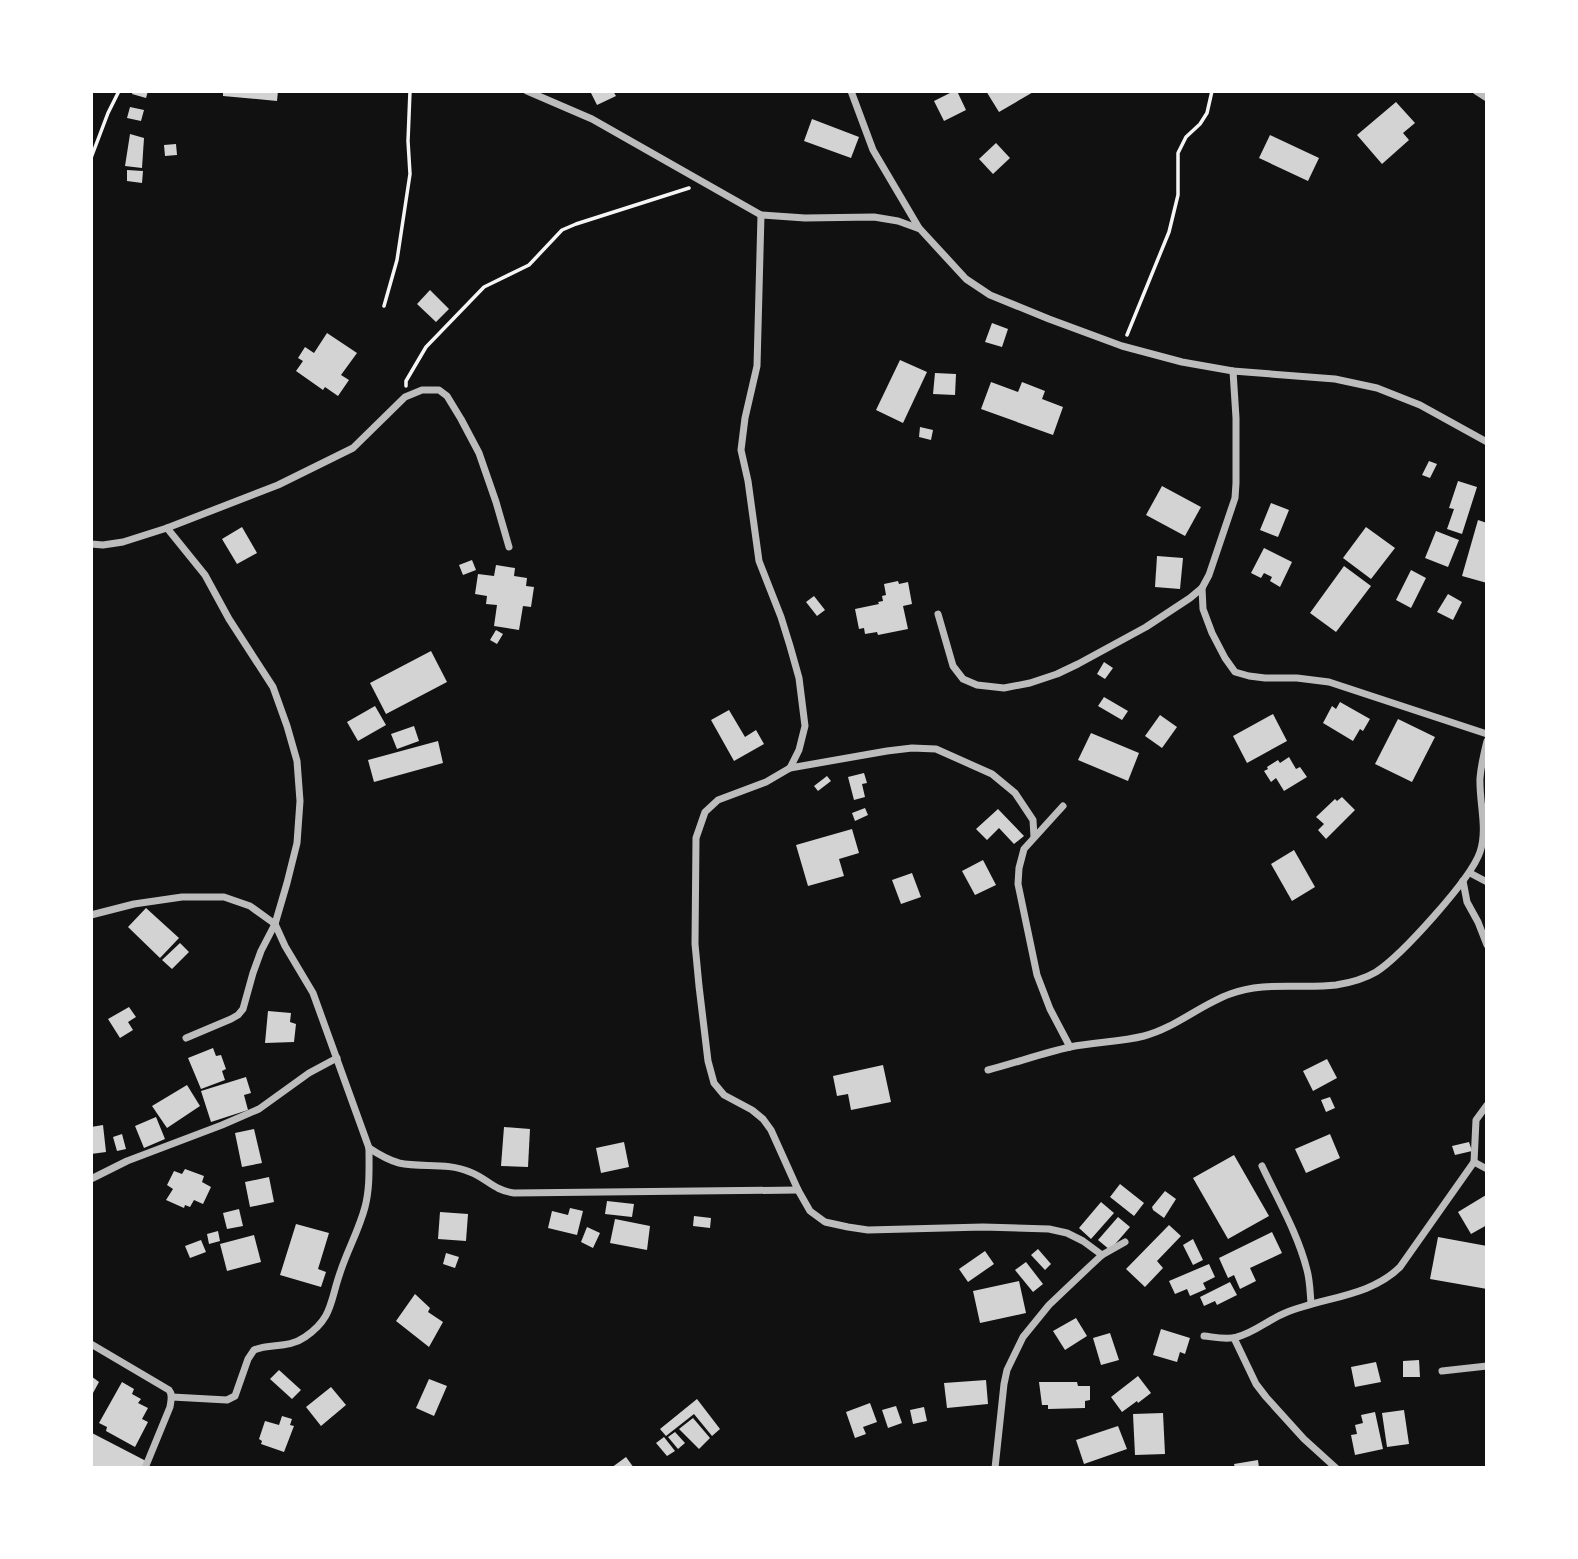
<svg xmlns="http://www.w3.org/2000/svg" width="1578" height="1559" font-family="Poppins,sans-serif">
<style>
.building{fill:#d3d3d3}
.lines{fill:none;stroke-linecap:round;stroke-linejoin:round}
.path{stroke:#f5f5f5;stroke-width:3.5}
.minor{stroke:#bcbcbc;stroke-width:7}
</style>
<rect width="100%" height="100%" fill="#111"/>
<g class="building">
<polygon points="133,91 148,91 146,98 132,94"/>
<polygon points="223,91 278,91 277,101 223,96"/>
<polygon points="590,91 613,91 616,96 597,105"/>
<polygon points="954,91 957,91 966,110 944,121 934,101"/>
<polygon points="986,91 1035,91 999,112"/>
<polygon points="1396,102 1415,123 1403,133 1409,140 1382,164 1357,135"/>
<polygon points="130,107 144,110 141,121 127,118"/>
<polygon points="812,119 859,137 851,158 804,141"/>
<polygon points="130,134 144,138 142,168 125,166"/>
<polygon points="1270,135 1319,158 1308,181 1259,158"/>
<polygon points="996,143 1010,158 993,174 979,159"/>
<polygon points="176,144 177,155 165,156 164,145"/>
<polygon points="127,170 143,171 142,183 127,181"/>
<polygon points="430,290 449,309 436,322 417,304"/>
<polygon points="992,323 1008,329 1002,347 985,342"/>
<polygon points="327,333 357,353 341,375 349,380 338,396 325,387 323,390 296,371 303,361 298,358 305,347 314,353"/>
<polygon points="900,360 927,372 903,423 876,410"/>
<polygon points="935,373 956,374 955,395 933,394"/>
<polygon points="991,382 1018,392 1022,382 1045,391 1042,399 1063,407 1053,435 981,409"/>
<polygon points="920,427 933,430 931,440 919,437"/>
<polygon points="1429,461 1437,464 1430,478 1422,475"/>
<polygon points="1458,481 1477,487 1462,534 1447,529 1454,509 1449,508"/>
<polygon points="1162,486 1201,507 1185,536 1146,515"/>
<polygon points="1271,503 1289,510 1278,537 1260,530"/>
<polygon points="1478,520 1487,523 1487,583 1462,576"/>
<polygon points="242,527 257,553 237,564 222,539"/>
<polygon points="1366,527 1395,548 1371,579 1343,558"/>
<polygon points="1436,531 1459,540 1448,567 1425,558"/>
<polygon points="1264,548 1292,562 1280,587 1270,581 1272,577 1264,573 1261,578 1251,573"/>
<polygon points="1157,556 1183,558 1180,589 1155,587"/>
<polygon points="472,560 476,570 463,575 459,565"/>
<polygon points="496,565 515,568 514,576 527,578 526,586 534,587 531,607 523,606 519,630 494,626 497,605 486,604 487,596 475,594 478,574 494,576"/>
<polygon points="1344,566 1371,586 1336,632 1310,613"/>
<polygon points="1411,570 1426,578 1411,608 1396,600"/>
<polygon points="898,581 899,584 908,582 912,604 903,606 908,629 878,635 877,632 865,634 864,628 859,629 855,609 879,604 878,602 883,601 882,596 886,595 884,584"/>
<polygon points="1448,594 1462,602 1453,620 1437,612"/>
<polygon points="814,596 825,610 817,616 806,602"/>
<polygon points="496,630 503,634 497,644 490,640"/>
<polygon points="431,651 447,682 386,714 370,683"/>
<polygon points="1104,662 1113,668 1105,679 1097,674"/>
<polygon points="1104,697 1128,711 1122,720 1098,706"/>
<polygon points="1340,702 1370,719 1363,731 1360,729 1353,741 1323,723 1332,706 1336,709"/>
<polygon points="375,706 386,725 358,741 347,722"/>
<polygon points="729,710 745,737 756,730 764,744 734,761 711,720"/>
<polygon points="1273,714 1287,741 1247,763 1233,736"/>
<polygon points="1160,715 1177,727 1162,748 1145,736"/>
<polygon points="1398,719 1435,737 1412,782 1375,764"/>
<polygon points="414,726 419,741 397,749 391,734"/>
<polygon points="1091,733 1139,753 1128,781 1078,760"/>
<polygon points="438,741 443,763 374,782 368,760"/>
<polygon points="1289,757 1296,769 1300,767 1307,777 1284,791 1276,778 1271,782 1264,771 1268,769 1267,767 1278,760 1280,763"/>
<polygon points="864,773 867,783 862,784 865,797 854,800 848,777"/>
<polygon points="827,776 831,781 818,791 814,786"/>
<polygon points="1342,797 1355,810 1326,839 1318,830 1324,824 1316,817 1335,799 1337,801"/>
<polygon points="865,808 868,815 855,821 852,813"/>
<polygon points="998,809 1024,836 1014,844 999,828 987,840 976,829"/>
<polygon points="852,829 859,853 839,859 844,876 808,886 796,845"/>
<polygon points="1294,850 1315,887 1292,901 1271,864"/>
<polygon points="983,860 996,885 975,895 962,871"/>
<polygon points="912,873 921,897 901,904 892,880"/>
<polygon points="146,908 179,938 160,958 128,927"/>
<polygon points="180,943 189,952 172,969 162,960"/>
<polygon points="129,1007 136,1017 128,1022 133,1030 120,1038 108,1019"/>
<polygon points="268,1011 291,1013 290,1022 296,1024 294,1042 265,1043"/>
<polygon points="213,1048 216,1056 221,1055 226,1069 222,1071 225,1080 201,1089 188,1058"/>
<polygon points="1327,1059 1337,1078 1313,1091 1303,1071"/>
<polygon points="883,1065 891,1102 851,1110 848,1094 837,1096 833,1076"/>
<polygon points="246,1077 251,1093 244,1095 248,1110 211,1122 201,1091"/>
<polygon points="187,1085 200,1106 167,1128 152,1106"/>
<polygon points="1330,1097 1335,1108 1326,1112 1321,1100"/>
<polygon points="156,1117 165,1139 144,1148 135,1126"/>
<polygon points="103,1125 106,1152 91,1154 91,1127"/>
<polygon points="504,1127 530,1129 528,1167 501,1166"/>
<polygon points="254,1129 262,1163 242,1167 235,1133"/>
<polygon points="122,1134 126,1149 117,1151 113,1137"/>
<polygon points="1330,1134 1340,1158 1306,1173 1295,1149"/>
<polygon points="624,1142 629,1167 601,1173 596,1148"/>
<polygon points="1469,1142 1472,1151 1455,1155 1452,1146"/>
<polygon points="1234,1155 1269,1216 1228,1239 1193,1178"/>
<polygon points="185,1169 204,1176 202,1182 211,1187 203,1204 194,1200 190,1207 185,1205 184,1208 166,1200 173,1189 167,1185 174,1171 182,1174"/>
<polygon points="269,1177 274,1202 250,1207 245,1182"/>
<polygon points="1120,1184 1144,1203 1134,1216 1110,1197"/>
<polygon points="1165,1191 1176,1199 1164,1218 1153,1210 1152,1207"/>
<polygon points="1486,1195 1487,1198 1487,1225 1471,1234 1458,1212"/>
<polygon points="607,1201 634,1204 632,1217 605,1214"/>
<polygon points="1101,1202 1114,1213 1091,1239 1079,1228"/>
<polygon points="570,1208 583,1211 577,1235 548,1228 552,1211 568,1215"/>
<polygon points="239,1209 243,1226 227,1229 223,1213"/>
<polygon points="440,1212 468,1214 466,1241 438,1239"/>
<polygon points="694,1216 711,1218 710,1228 693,1226"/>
<polygon points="1118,1217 1130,1227 1110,1250 1098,1240"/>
<polygon points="615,1219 650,1226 647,1250 610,1243"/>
<polygon points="296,1224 329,1233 318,1269 326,1272 321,1287 280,1275"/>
<polygon points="1169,1225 1181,1236 1157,1261 1163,1268 1145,1287 1126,1269"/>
<polygon points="587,1227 600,1233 593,1248 581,1242"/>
<polygon points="218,1231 220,1241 209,1244 207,1234"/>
<polygon points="1272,1232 1282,1253 1250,1268 1256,1281 1240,1289 1234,1275 1228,1278 1219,1258"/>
<polygon points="254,1235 261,1262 227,1271 220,1244"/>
<polygon points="1438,1237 1487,1246 1487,1289 1430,1279"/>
<polygon points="1193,1239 1203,1260 1193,1265 1183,1245"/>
<polygon points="201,1240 206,1252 190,1258 185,1246"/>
<polygon points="1038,1249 1051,1264 1045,1270 1031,1255"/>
<polygon points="985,1251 994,1264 968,1282 959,1269"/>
<polygon points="446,1253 459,1257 455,1268 443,1264"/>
<polygon points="1026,1262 1043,1284 1033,1292 1015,1270"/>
<polygon points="1209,1264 1215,1277 1203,1283 1206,1289 1190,1296 1187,1289 1175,1294 1169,1281"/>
<polygon points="1019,1281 1026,1313 980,1323 973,1291"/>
<polygon points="1230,1282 1237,1295 1217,1305 1215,1301 1204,1306 1200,1297"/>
<polygon points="415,1294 430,1308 428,1312 443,1322 429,1347 396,1321"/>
<polygon points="1076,1318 1087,1336 1065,1350 1053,1331"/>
<polygon points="1161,1329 1190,1338 1185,1354 1180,1352 1177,1362 1153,1355"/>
<polygon points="1110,1333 1119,1360 1101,1365 1093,1338"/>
<polygon points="1419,1360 1420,1377 1403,1377 1403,1361"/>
<polygon points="1376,1362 1381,1382 1355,1387 1351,1367"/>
<polygon points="279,1370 301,1390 292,1399 270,1379"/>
<polygon points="91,1376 99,1382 93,1393 91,1392"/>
<polygon points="1138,1376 1151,1393 1138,1403 1137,1401 1122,1412 1111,1397"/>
<polygon points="429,1379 447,1386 434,1416 416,1408"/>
<polygon points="986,1380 988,1404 947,1408 944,1383"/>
<polygon points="122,1382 134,1389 132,1394 141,1399 138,1403 148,1408 142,1419 148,1422 135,1447 106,1431 107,1427 99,1423"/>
<polygon points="1039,1382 1077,1382 1078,1386 1090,1386 1090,1400 1085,1401 1085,1408 1048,1409 1048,1405 1042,1405"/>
<polygon points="331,1387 346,1405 321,1426 306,1407"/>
<polygon points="697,1399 720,1429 712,1436 694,1414 666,1436 660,1429"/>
<polygon points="870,1403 877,1422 863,1427 866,1434 855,1438 846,1412"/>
<polygon points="896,1406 902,1423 888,1428 882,1410"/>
<polygon points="924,1407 927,1421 913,1424 910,1410"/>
<polygon points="1404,1410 1409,1444 1387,1447 1382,1413"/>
<polygon points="1375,1412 1383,1449 1355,1455 1351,1435 1357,1434 1355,1425 1363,1423 1361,1415"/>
<polygon points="1163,1413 1165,1454 1135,1455 1133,1414"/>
<polygon points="282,1416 292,1419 290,1425 294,1426 284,1452 261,1444 262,1441 259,1439 265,1421 279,1425"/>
<polygon points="693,1418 710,1438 699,1449 679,1429"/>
<polygon points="1118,1426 1127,1449 1084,1464 1076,1440"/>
<polygon points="675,1432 685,1443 678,1449 668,1437"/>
<polygon points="92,1433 146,1461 142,1468 91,1468"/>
<polygon points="664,1437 675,1451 667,1456 656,1443"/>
<polygon points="626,1457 634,1468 611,1468"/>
<polygon points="1258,1460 1259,1468 1235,1468 1234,1464"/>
</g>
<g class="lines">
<g class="path">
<polyline points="91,158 108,113 119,91"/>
<polyline points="384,306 397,260 410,174 408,141 410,91"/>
<polyline points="1127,335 1169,232 1178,195 1178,153 1186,137 1200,124 1207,113 1212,91"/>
<polyline points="406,386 406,381 426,347 484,287 529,265 562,230 576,224 689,188"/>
</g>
<g class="minor">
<polyline points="527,91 592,119 761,215 805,218 874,217 898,221 920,229 966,279 990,295 1049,319 1122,346 1182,362 1233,371 1335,379 1377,388 1420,405 1487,442"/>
<polyline points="851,91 873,150 919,228"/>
<polyline points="1476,91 1487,98"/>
<polyline points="761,215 757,366 745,418 741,450 748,481 759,561 781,617 790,646 799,678 805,726 799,750 790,768 766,782 718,800 705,812 696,838 695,944 699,986 708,1061 714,1083 724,1095 752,1110 763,1119 771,1130 798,1190 810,1211 825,1222 848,1227 868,1230 983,1227 1049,1229 1067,1233 1083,1241 1102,1255"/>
<polyline points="167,528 205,575 229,619 273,687 287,726 297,761 300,801 297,843 287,883 275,924 261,951 253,973 243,1009 238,1015 231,1019 186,1038"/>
<polyline points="91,544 103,545 123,542 167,528 278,485 353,448 405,397 422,390 439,390 447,396 461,419 479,453 496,502 509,547"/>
<polyline points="1202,588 1203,609 1212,633 1225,658 1235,672 1249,676 1265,678 1297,678 1329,682 1487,734"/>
<polyline points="938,614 953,666 963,679 977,685 1004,688 1030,683 1057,674 1078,664 1146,627 1190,598 1202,588 1209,575 1235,498 1236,483 1236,418 1233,371"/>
<polyline points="790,768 887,751 912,748 936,749 992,774 1015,793 1033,820 1034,837"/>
<polyline points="1063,806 1024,849 1019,868 1018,884 1037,975 1050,1009 1070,1047"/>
<polyline points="1470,873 1487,882"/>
<polyline points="1463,881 1467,902 1478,922 1487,945"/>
<path d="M 91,915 L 134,904 L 182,897 L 224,897 L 250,906 L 275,924 L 285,946 L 313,993 L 369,1148 C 369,1168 370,1188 365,1207 C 359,1230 347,1251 340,1273 C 330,1301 333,1318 305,1337 C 288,1349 271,1343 254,1350 L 248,1359 L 235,1396 L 227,1400 L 172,1397"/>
<path d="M 988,1070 C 1015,1063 1043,1053 1070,1047 C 1095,1042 1120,1042 1144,1036 C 1175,1028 1200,1005 1230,994 C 1263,981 1301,989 1336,985 C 1349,983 1364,979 1376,972 C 1401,956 1471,879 1480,852 C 1488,828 1479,803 1480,778 C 1481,766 1484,753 1487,741"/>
<path d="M 369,1148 C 378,1154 388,1160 399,1163 C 422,1168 447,1162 470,1172 C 488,1179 493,1190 514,1193 L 798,1190"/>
<polyline points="1474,1162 1487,1169"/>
<path d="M 1262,1166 C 1278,1200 1298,1234 1307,1270 C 1310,1281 1310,1292 1311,1303"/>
<polyline points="91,1179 127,1161 222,1125 259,1109 309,1073 337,1058"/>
<path d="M 1204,1336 C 1214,1337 1227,1340 1237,1337 C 1254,1333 1268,1320 1285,1313 C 1323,1297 1370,1297 1400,1267 L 1474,1162 L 1476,1120 L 1487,1105"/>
<polyline points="1234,1338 1256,1384 1266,1397 1304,1439 1336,1468"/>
<path d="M 91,1344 L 169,1390 C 173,1395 171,1400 170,1407 L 145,1468"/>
<polyline points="1442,1371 1487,1366"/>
<polyline points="995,1468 1004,1384 1007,1370 1023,1337 1049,1305 1089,1267 1102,1255 1125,1242"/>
</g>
</g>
<rect width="1578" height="1559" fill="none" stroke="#ffffff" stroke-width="186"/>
</svg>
